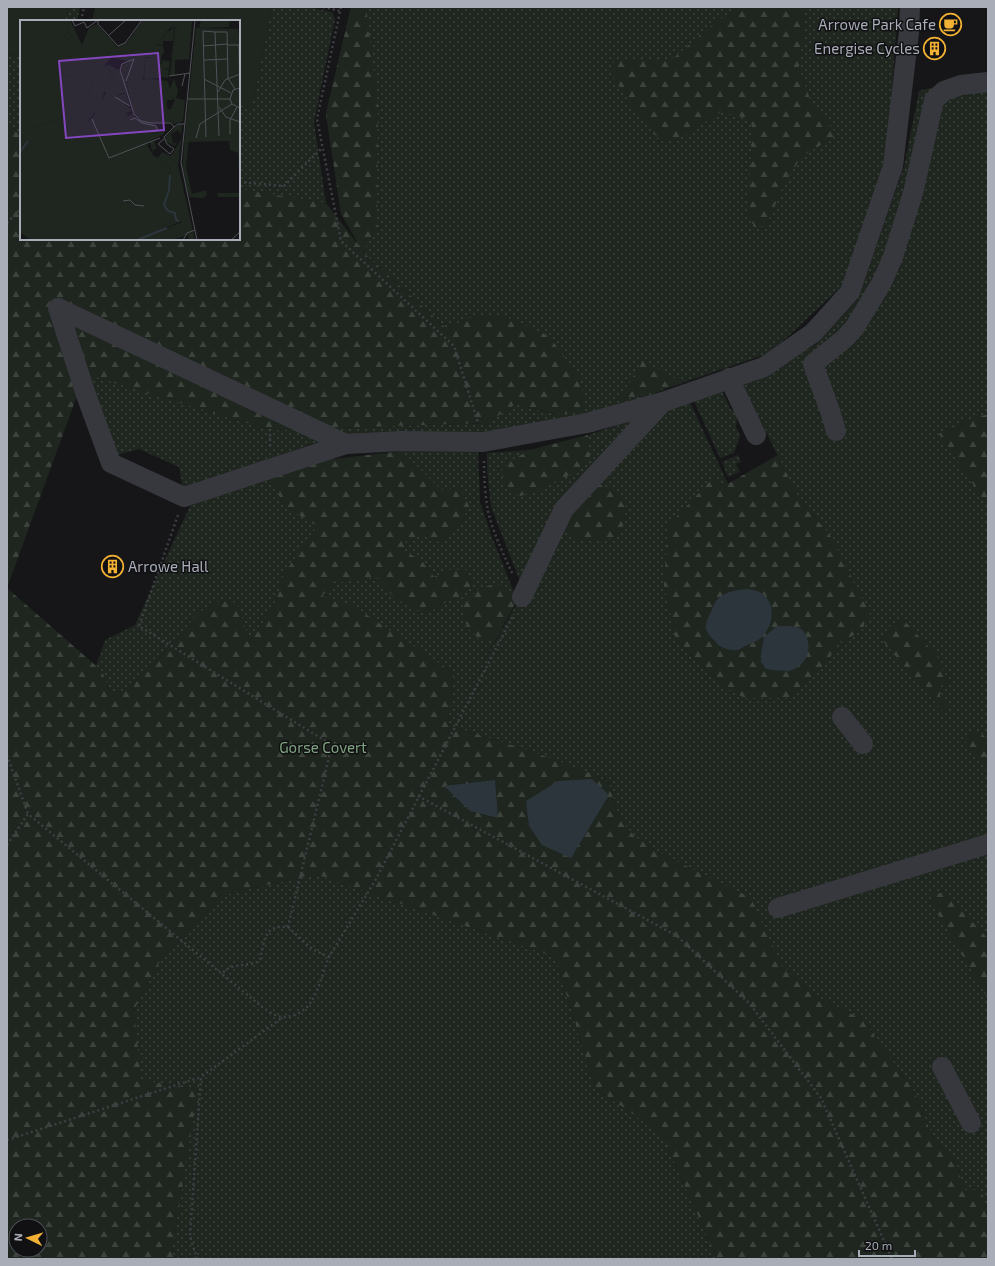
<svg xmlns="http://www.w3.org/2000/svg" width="995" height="1266" font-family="'Exo 2',sans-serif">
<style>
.grass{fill:url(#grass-dots)}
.forest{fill:url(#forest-firs);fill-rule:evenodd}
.garden{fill:#1e261f}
.water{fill:#2c353c}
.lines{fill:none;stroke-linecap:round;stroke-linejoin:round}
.path{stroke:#3d3f44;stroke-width:2.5;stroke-dasharray:2 3;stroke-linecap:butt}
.minor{stroke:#37383d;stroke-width:20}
.labels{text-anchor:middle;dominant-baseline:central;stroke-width:3;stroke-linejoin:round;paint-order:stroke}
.poi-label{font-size:15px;fill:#a8adb8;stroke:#111113;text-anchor:end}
.park-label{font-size:15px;fill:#7fa381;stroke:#111113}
.inset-river{fill:none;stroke:#2c353c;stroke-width:2}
.inset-road{fill:none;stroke:#505258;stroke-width:1}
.view{fill:#8446be;fill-opacity:0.15;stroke:#8446be;stroke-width:2}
.inset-edge{fill:none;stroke:#a8adb8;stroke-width:2}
</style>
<defs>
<pattern id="grass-dots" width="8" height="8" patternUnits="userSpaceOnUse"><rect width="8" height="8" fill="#1e261f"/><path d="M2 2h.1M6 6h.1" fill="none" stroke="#3c433d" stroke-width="1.8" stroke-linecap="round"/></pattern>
<pattern id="forest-firs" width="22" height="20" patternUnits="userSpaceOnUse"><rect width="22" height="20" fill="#1e261f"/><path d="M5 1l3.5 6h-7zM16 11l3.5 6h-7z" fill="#3c433d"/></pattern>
</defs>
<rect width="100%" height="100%" fill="#161618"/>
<g class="grass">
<polygon points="68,7 80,7 77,21 65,21"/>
<polygon points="272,7 309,7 332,12 335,19 314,122 326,203 239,189 239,105 252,107"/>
<polygon points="351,7 898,7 887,161 842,286 770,353 667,388 611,413 489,435 400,435 312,444 183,489 179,467 139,449 117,455 84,373 270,430 487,423 516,404 558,415 446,328 367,256 341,213 326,114"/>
<polygon points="7,55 21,57 21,136 7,122"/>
<polygon points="988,77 988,1211 981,1190 965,1191 956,1163 934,1140 914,1091 862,1019 818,998 782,967 750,898 658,852 635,837 619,818 609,783 533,752 448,725 454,673 355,608 279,581 279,593 271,610 250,642 237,603 183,631 145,675 112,698 102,671 96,666 105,640 135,625 190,506 237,486 402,451 478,451 480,502 492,537 517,600 479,670 562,524 662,411 690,402 728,484 724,486 714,477 676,640 724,687 829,659 838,644 861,631 832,538 797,495 742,383 815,345 858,299 904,167 919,91 965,79"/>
<polygon points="722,391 731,410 738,408 743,416 737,419 736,427 740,436 734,453 720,458 694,401"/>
<polygon points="646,416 523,589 491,507 487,470 487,453 530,450 588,435"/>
<polygon points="738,455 741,462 736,464 740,472 728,477 722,462"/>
<polygon points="315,874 555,957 595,1088 662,1134 717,1259 175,1259 172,1252 197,1089 140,1081 134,1010 160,961 228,894"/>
</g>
<g class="forest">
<path d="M 351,7 L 366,7 L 378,104 L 377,229 L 363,251 L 367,256 L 446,328 L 472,317 L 507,317 L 549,336 L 580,379 L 586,409 L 560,415 L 516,404 L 487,423 L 270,430 L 85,374 L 7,588 L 102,671 L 112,698 L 145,675 L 199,612 L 221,600 L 237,603 L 250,642 L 271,610 L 279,593 L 279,581 L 317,526 L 286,507 L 267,476 L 317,461 L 402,451 L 442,490 L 460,489 L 469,506 L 461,525 L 439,542 L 420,535 L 406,541 L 405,551 L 422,561 L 434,577 L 449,570 L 467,570 L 472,584 L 460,600 L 451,599 L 427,614 L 397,601 L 377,577 L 334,583 L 322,596 L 355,607 L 454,673 L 448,725 L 533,752 L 584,770 L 609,784 L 619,818 L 635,837 L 658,852 L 751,898 L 782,966 L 818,998 L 862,1019 L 914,1091 L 934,1140 L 956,1163 L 965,1190 L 981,1190 L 988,1211 L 988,1259 L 717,1259 L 662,1134 L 595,1088 L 555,957 L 315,874 L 228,894 L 160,961 L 134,1010 L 141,1080 L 198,1089 L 172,1252 L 175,1259 L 7,1259 L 7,122 L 21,136 L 21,239 L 239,239 L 239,189 L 326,203 L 360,247 L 341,213 L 326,114 ZM 16,1226 L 40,1226 L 40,1250 L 16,1250 Z"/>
<polygon points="737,7 802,7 805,26 799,67 810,99 837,135 801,157 782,188 767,225 755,228 748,215 752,126 747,118 721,112 676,141 658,138 636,112 613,77 614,59 671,60 710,27"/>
<polygon points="643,361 683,383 667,388 618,401"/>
<polygon points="988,414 988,506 939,434 956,424"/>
<polygon points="588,435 590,459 568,476 543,489 520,496 504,484 501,471 510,461 530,450"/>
<polygon points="778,455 797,495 832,538 870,614 861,631 838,644 829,659 793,698 745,698 724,687 676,640 664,585 668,526 714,477 724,486"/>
<polygon points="596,483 612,489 626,504 625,523 614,538 595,541 577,539 562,524"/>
<polygon points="496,584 517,600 496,638 483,642 471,632 465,622 464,603 480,588"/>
<polygon points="901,617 938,657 941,668 950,681 941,686 940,696 947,706 944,713 882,640 889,627"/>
<polygon points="976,730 988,739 988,773 963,738"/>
<polygon points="934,891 949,896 988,939 988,999 932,904"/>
</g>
<g class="garden">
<polygon points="7,7 68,7 65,21 21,21 21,57 7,55"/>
<polygon points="95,7 272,7 252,107 239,105 239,21 92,21"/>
</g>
<g class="water">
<path d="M 746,589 C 775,590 779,620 761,638 C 756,642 750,644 745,646 C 742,648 739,650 736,650 C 733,651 728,649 724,648 C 720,647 718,645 715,641 C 703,630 704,625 711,612 C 713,608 713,604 716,601 C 723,592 736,590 746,589 Z"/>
<path d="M 777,626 C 784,626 794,625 801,629 C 805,631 807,637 808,642 C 811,655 802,669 788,671 C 781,671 773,670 766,669 L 761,662 L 761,653 L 764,637 Z"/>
<polygon points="592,779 609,795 571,858 542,845 529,826 526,801 558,781"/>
<polygon points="495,780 498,818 470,811 444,786"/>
</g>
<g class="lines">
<g class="path">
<polyline points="323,7 340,11"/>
<polyline points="341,7 317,119 341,241 454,346 478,423"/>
<polyline points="81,21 84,7"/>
<polyline points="239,182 284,186 322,148"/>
<polyline points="7,223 21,208"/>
<polyline points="270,429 270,448"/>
<path d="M 484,461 C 484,478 485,495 488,511 C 493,533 503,553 512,573"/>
<polyline points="178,515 139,626 332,745 288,927 276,927 268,932 265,938 260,959 256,963 230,967 222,973"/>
<polyline points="7,755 28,814"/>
<polyline points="418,796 677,936 749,1003 821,1098 892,1259"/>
<path d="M 7,845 L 28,814 L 262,1007 C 268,1011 276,1017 284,1017 C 295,1017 307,1010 312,1000 C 320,987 323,971 329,957 L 376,879 L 514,614"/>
<polyline points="288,927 312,949 329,957"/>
<polyline points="7,1140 201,1077"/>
<polyline points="197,1259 190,1236 201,1077 283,1017"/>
</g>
<g class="minor">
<polyline points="58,308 86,395 111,463 184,497 346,444 402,441 483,442 587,423 663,402 764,367 813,333 850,292 893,166 909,32 910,7"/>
<polyline points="58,308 346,444"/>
<polyline points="729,378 756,435"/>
<polyline points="836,431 830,411 813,364 844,339 855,327 882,282 893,257 913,193 934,100 944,91 961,85 988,82"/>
<polyline points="522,597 564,509 663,402"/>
<polyline points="842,717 863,744"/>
<polyline points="778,908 988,844"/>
<polyline points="942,1067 971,1123"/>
</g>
</g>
<defs>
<symbol id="cafe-ring" viewBox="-11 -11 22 22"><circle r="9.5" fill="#111113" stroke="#f2b134" stroke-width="1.5"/><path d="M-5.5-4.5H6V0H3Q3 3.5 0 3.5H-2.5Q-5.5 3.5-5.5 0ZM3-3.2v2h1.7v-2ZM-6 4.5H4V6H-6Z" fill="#f2b134"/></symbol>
<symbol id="building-ring" viewBox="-11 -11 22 22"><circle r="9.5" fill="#111113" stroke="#f2b134" stroke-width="1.5"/><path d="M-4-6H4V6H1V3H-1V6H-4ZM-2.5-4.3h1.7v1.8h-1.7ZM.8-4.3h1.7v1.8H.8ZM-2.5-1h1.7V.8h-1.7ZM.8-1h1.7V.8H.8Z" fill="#f2b134"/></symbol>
</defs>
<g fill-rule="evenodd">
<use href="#cafe-ring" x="938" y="12" width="25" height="25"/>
<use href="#building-ring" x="922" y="36" width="25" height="25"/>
<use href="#building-ring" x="100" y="554" width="25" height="25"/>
</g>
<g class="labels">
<g class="poi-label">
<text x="936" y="24">Arrowe Park Cafe</text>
<text x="920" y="48">Energise Cycles</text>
<text x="128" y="566" text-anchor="start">Arrowe Hall</text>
</g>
<g class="park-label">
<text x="323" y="747">Gorse Covert</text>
</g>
</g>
<g transform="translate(20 20)">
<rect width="220" height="220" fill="#161618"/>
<path d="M 0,0 L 36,0 L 48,20 L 52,18 L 44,0 L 50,0 L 62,25 L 42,36 L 38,56 L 54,55 L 55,51 L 60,50 L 70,56 L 72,63 L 67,82 L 38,100 L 14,108 L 0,121 ZM 154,7 L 153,21 L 144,21 L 144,15 ZM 155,7 L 158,10 L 155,16 L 155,55 L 150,55 ZM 144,16 L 139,58 L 124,59 L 126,38 L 133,38 L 126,37 L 134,27 L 133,37 L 142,25 L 136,24 ZM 109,42 L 106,56 L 109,77 L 123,60 L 131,59 L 148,61 L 152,80 L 147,80 L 147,89 L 152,89 L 150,102 L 131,103 L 121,100 L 115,95 L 107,74 L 101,50 L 103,45 ZM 89,45 L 100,51 L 105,67 L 106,73 L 102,73 L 95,77 L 106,73 L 110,86 L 102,80 L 112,91 L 106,93 L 93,89 L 89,95 L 101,101 L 113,93 L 116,98 L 137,105 L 139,112 L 131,115 L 126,123 L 133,135 L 146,147 L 149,144 L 151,163 L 147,174 L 157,195 L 156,200 L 162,201 L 117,220 L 11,220 L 1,213 L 0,153 L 16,129 L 52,117 L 73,97 L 94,58 L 89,56 L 91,52 L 84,46 ZM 158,105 L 162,105 L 161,115 L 158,110 L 151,114 L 153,123 L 157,123 L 155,126 L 147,122 L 145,117 ZM 162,118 L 160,129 L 154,141 L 143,132 L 151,136 Z" fill="#1e261f"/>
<path d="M 36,0 L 44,0 L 52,18 L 48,20 ZM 123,0 L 172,0 L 169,39 L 154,40 L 155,16 L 158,10 L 155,7 L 150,8 L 126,37 L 123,60 L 131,59 L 148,62 L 121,63 L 115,69 L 115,78 L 110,81 L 106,56 L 109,42 L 92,37 L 84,46 L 93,54 L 90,57 L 99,61 L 103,56 L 105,67 L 103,72 L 98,68 L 95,77 L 91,75 L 95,66 L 94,62 L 88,72 L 84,72 L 81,85 L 64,106 L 52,117 L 16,129 L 0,153 L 0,121 L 7,114 L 14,108 L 38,100 L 67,82 L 72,63 L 70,56 L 60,50 L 55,51 L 54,55 L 38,56 L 35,67 L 22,64 L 30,42 L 62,25 L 69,8 L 77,4 L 97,27 L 108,21 ZM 154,59 L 158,71 L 156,78 L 165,80 L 163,101 L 154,104 L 149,100 L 149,94 L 155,79 L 153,80 L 149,71 ZM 137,81 L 144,93 L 133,99 L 125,93 L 133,91 L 131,85 ZM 101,88 L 108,96 L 96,104 L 89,99 L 89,95 L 93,89 ZM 172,91 L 166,146 L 172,174 L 187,170 L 186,176 L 182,178 L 169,177 L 162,149 L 167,97 ZM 110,108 L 118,125 L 115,127 L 109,113 L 87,129 ZM 144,111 L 144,114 L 126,123 L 131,115 ZM 134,121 L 136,127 L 154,141 L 160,129 L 158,145 L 175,220 L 169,220 L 168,215 L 152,220 L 117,220 L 162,202 L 156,200 L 155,193 L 148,191 L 144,185 L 151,163 L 149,144 L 146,147 L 133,135 L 138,138 L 142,132 L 137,128 L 132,131 L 130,122 ZM 42,132 L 44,134 L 6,157 L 24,142 ZM 85,132 L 77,140 L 78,148 L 70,153 L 66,151 L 67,144 ZM 131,151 L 140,151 L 143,156 L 139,163 L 129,168 L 125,161 ZM 132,152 L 141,156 L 139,161 L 131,166 L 126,159 ZM 119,161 L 133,190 L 130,192 L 125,190 L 123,181 L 101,180 L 97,177 L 95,170 ZM 197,173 L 220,173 L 220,177 L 198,177 ZM 73,176 L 82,187 L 50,181 L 58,181 ZM 21,184 L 46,191 L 49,194 L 33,193 L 19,185 ZM 6,196 L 19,205 L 33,220 L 29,220 ZM89 212a7 7 0 1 1 14 0a7 7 0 1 1-14 0ZM 63,209 L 78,212 L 84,217 L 66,220 Z" fill="#1e261f" fill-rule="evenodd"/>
<path d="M 176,8 L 218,9 L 220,23 L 220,166 L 218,133 L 210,130 L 209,121 L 164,122 Z" fill="#1e261f"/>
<path d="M 181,0 L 209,0 L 209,7 L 179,8 ZM132 31a6 6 0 1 1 12 0a6 6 0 1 1-12 0ZM 142,40 L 150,41 L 149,49 L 141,48 L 149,50 L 148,58 L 140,57 ZM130 47a6 6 0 1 1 12 0a6 6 0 1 1-12 0Z" fill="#1e261f"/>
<path class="inset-river" d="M 0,132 L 8,121M 150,155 L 149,170 L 144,185 L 148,191 L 155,193 L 156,200 L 159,201M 117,220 L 147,208"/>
<path class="inset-road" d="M 52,0 L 55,6 L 64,2 L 67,8 L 78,0M 78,0 L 78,4 L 98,26 L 105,23 L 122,0M 175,0 L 161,143 L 177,220M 195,12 L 207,12 L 208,58 L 215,69M 88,16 L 106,0M 207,25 L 220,25M 219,25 L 220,82M 183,26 L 207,24M 114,39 L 102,44 L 100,50 L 114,94 L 121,101 L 131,103 L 151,103 L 154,107 L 158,104 L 165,104M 184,40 L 208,39M 149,56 L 170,53M 184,59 L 211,73M 106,61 L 114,39M 162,66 L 165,54M 220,68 L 213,70 L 210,79 L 212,84 L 220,88M 198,72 L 205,60 L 220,54M 95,77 L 110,86M 168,79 L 210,79M 199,87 L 206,97 L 220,102M 72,99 L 89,138 L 140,118M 110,100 L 115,98 L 122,103 L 136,106 L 138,111M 210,114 L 210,100 L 217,87M 186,117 L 183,11 L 195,12 L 199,116M 176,118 L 180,104 L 212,84M 144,119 L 138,124 L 150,134 L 154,129 L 147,124 L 144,117 L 154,107M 103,181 L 110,180 L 115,185 L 124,186M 163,220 L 167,213 L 175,210M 211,220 L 220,212"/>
<path class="view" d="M 138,33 L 144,110 L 46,118 L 39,41 Z"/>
<rect width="220" height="220" class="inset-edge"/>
</g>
<rect width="995" height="1266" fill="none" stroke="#a8adb8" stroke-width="16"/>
<g transform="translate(28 1238) rotate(275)"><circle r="19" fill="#111113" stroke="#4d4f55"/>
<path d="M0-3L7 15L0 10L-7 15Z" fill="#f2b134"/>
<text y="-6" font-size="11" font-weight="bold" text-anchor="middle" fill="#a8adb8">N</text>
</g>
<path d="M859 1250v6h56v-6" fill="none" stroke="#a8adb8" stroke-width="2"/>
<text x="865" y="1250" font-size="12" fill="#a8adb8" stroke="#111113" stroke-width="3" paint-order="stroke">20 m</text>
</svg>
